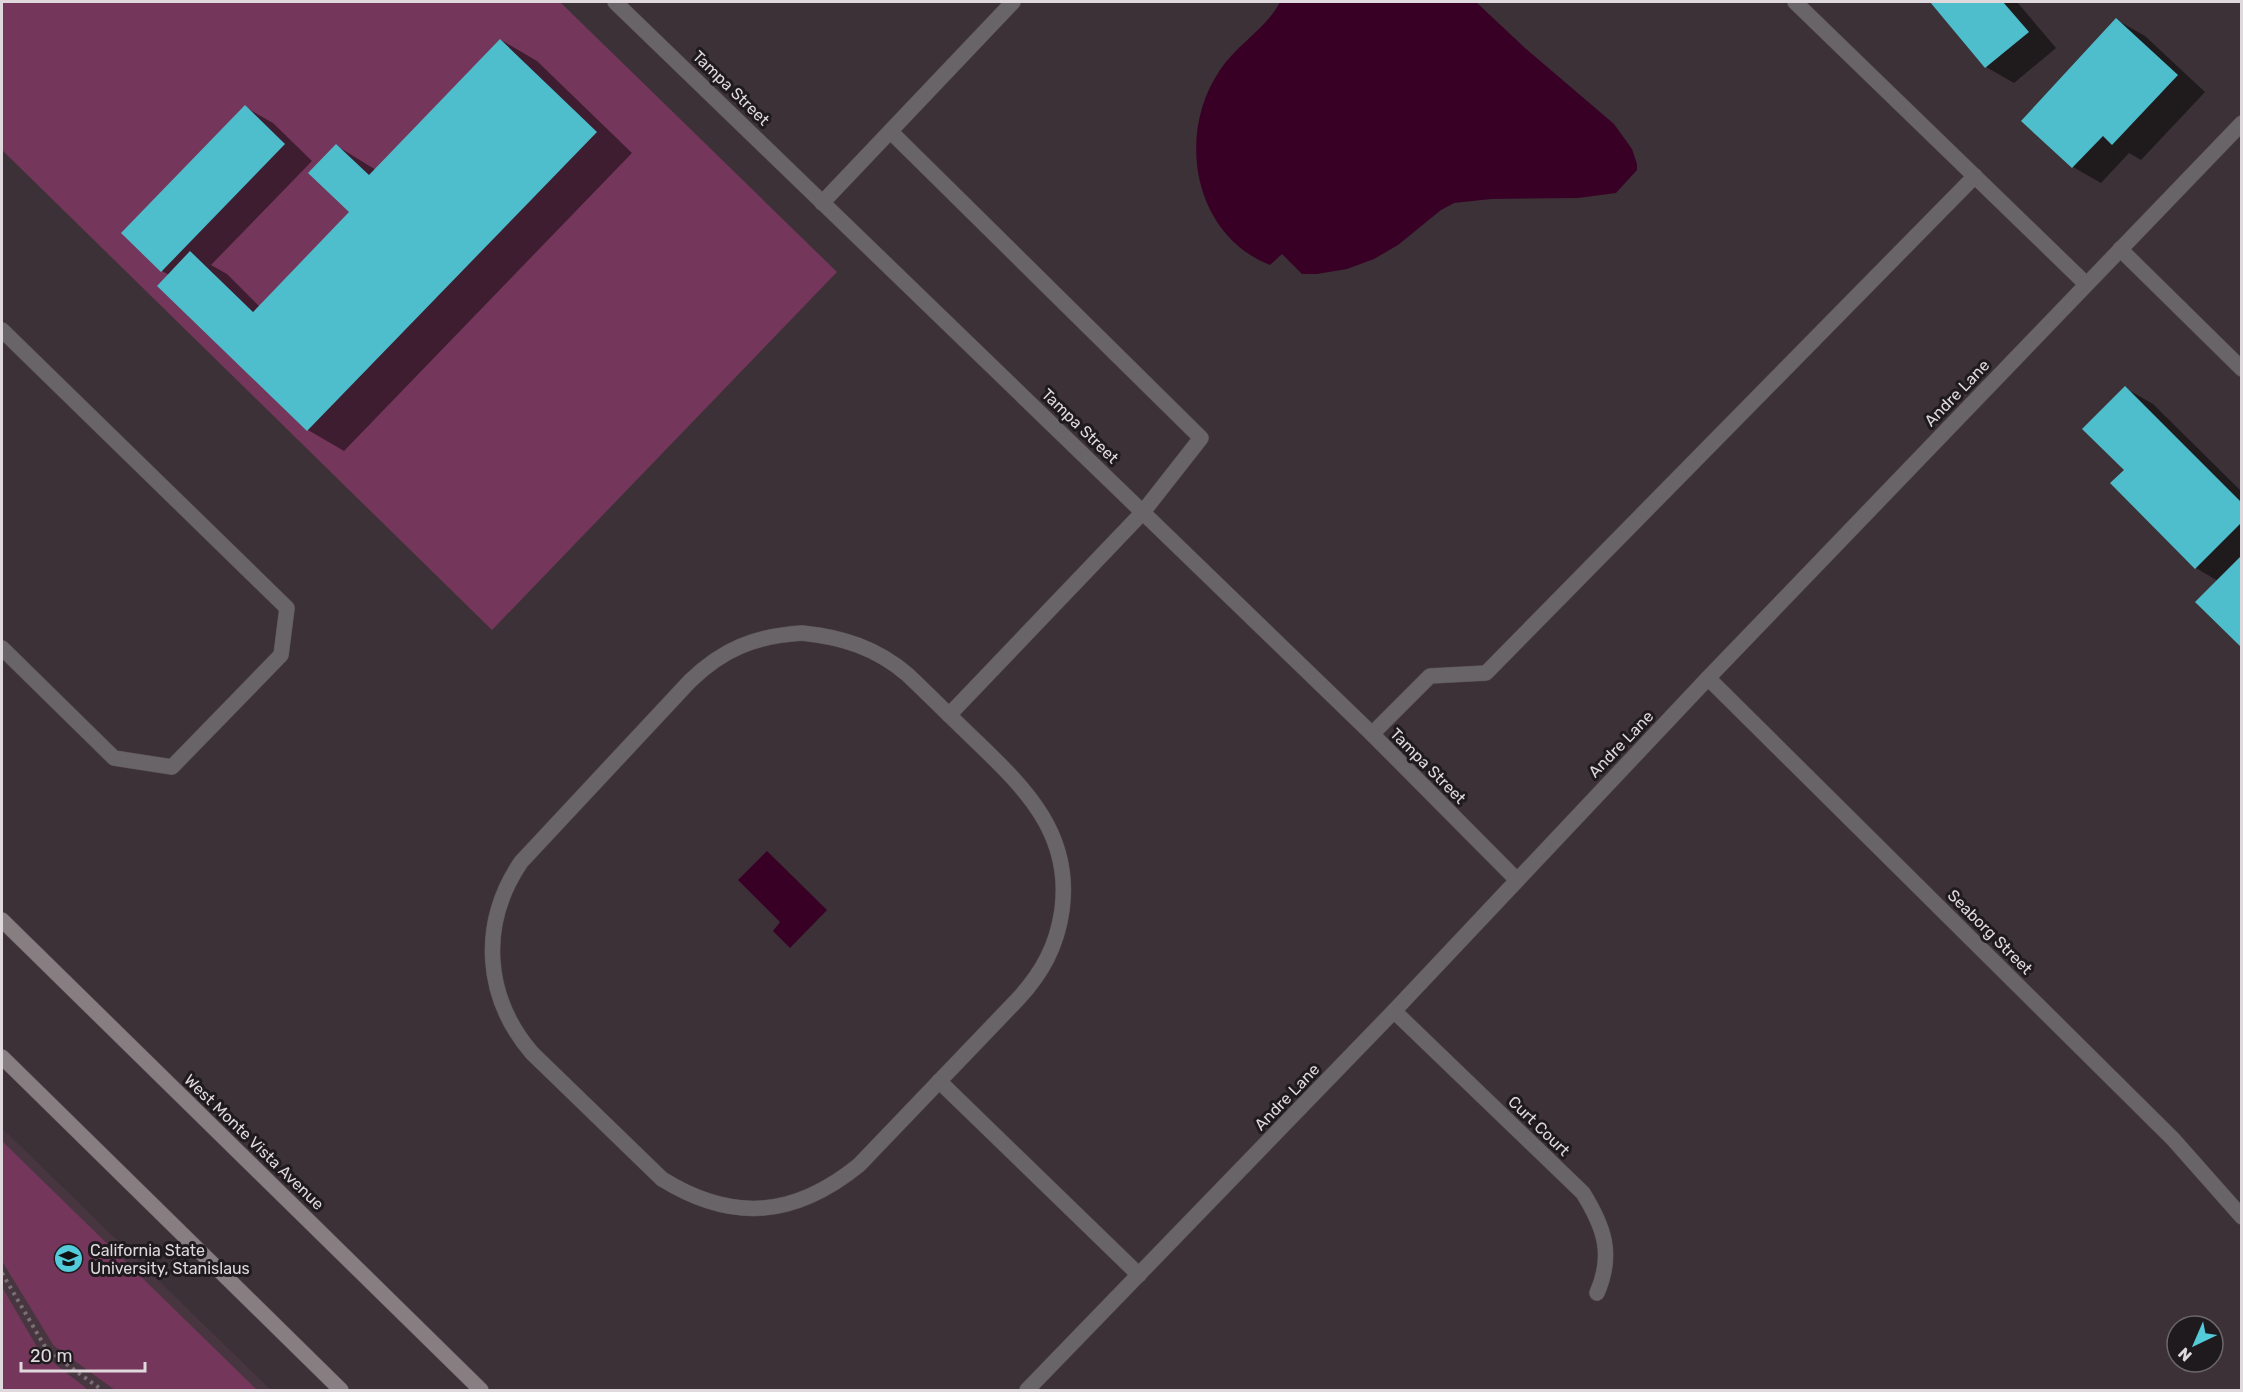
<svg xmlns="http://www.w3.org/2000/svg" width="2243" height="1392" font-family="Rubik,sans-serif">
<style>
.built{fill:#47363f}
.green{fill:#74375b}
.water{fill:#390026}
.shadow{fill:#0007}
.building{fill:#4ebdcc}
.lines{fill:none;stroke-linecap:round;stroke-linejoin:round}
.service-casing{stroke:#594f54;stroke-width:16}
.minor-casing{stroke:#594f54;stroke-width:16}
.secondary-casing{stroke:#594f54;stroke-width:16}
.path{stroke:#797075;stroke-width:4;stroke-dasharray:3 4.5;stroke-linecap:butt}
.service{stroke:#696467;stroke-width:15}
.minor{stroke:#696467;stroke-width:15}
.secondary{stroke:#877e82;stroke-width:15}
.labels{text-anchor:middle;dominant-baseline:central;stroke-width:6;stroke-linejoin:round;paint-order:stroke}
.street-label{font-size:16px;fill:#dfd8dc;stroke:#1f1a1d}
.poi-label{font-size:16px;fill:#dfd8dc;stroke:#1f1a1d;text-anchor:start}
</style>
<rect width="100%" height="100%" fill="#3b3136"/>
<polygon class="built" points="2,1128 271,1390 2,1390"/>
<g class="green">
<polygon points="2,2 560,2 837,272 492,630 2,150"/>
<polygon points="2,1141 257,1390 115,1390 54,1346 2,1261"/>
<polygon points="2,1287 37,1347 50,1360 86,1388 85,1390 2,1390"/>
</g>
<g class="water">
<path d="M 1280,2 L 1476,2 L 1525,48 L 1614,124 L 1632,149 L 1637,164 L 1637,170 L 1616,193 L 1578,198 L 1491,199 L 1454,203 L 1441,210 L 1398,245 L 1374,259 L 1347,269 L 1317,274 L 1302,274 L 1282,254 L 1270,265 C 1193,235 1176,134 1220,70 C 1236,45 1266,29 1280,2 Z"/>
<polygon points="767,851 827,910 790,948 773,931 780,922 738,880"/>
</g>
<g class="shadow">
<polygon points="1931,2 2017,2 2056,48 2014,83 1986,67"/>
<polygon points="2117,20 2145,36 2205,92 2141,160 2129,153 2101,183 2073,167 2023,121"/>
<polygon points="501,40 537,61 632,153 344,451 308,430 169,275 162,271 245,107 273,123 312,161 211,265 227,274 260,307 351,212 337,146 376,170"/>
<polygon points="2125,388 2153,404 2242,492 2242,646 2218,581 2196,568 2126,470"/>
</g>
<g class="building">
<polygon points="1930,2 2003,2 2029,32 1985,68"/>
<polygon points="2116,18 2178,75 2112,145 2103,136 2072,168 2021,121"/>
<polygon points="500,39 597,132 307,431 157,286 190,251 253,312 349,212 308,173 336,144 369,175"/>
<polygon points="245,105 285,144 161,272 121,233"/>
<polygon points="2125,386 2242,503 2242,522 2195,569 2110,483 2124,470 2082,429"/>
<polygon points="2242,555 2242,648 2195,602"/>
</g>
<g class="lines">
<defs>
<g id="service">
<polyline points="1795,2 2086,284"/>
<polyline points="891,132 1201,438 1143,512 949,715"/>
<polyline points="822,203 1013,2"/>
<polyline points="2,330 287,608 281,655 172,767 114,758 2,648"/>
<path d="M 802,633 C 842,637 877,648 908,675 C 931,697 954,720 977,742 C 1027,790 1072,835 1062,910 C 1057,946 1042,973 1018,999 L 859,1165 C 795,1217 733,1223 662,1179 L 532,1053 C 484,997 479,924 521,862 L 690,681 C 723,649 755,636 802,633 Z"/>
<polyline points="1372,734 1430,676 1486,673 1975,176"/>
<polyline points="939,1081 1139,1275"/>
</g>
<g id="minor">
<polyline points="615,2 1372,734 1517,880"/>
<polyline points="2120,249 2242,369"/>
<polyline points="1708,678 2173,1139 2242,1217"/>
<path d="M 1394,1011 L 1583,1193 C 1604,1227 1614,1254 1597,1293"/>
<polyline points="1027,1390 1394,1011 1708,678 2242,123"/>
</g>
<g id="secondary">
<polyline points="2,920 481,1390"/>
<polyline points="2,1057 341,1390"/>
</g>
</defs>
<use href="#service" class="service-casing"/>
<use href="#minor" class="minor-casing"/>
<use href="#secondary" class="secondary-casing"/>
<polyline class="path" points="2,1273 44,1345 62,1361 102,1390"/>
<use href="#service" class="service"/>
<use href="#minor" class="minor"/>
<use href="#secondary" class="secondary"/>
</g>
<defs>
<symbol id="university-disc" viewBox="-11 -11 22 22"><circle r="9.5" fill="#53cbdb" stroke="#1f1a1d"/><path d="M0-5L7-2L0 1L-7-2ZM-4 1L0 2.5L4 1V4Q0 6-4 4Z" fill="#111"/></symbol>
</defs>
<g fill-rule="evenodd">
<use href="#university-disc" x="52" y="1242" width="33" height="33"/>
</g>
<g class="labels">
<g class="street-label">
<text transform="translate(731 88) rotate(44)">Tampa Street</text>
<text transform="translate(1957 393) rotate(-46)">Andre Lane</text>
<text transform="translate(1080 426) rotate(44)">Tampa Street</text>
<text transform="translate(1621 744) rotate(-46)">Andre Lane</text>
<text transform="translate(1428 766) rotate(45)">Tampa Street</text>
<text transform="translate(1990 932) rotate(45)">Seaborg Street</text>
<text transform="translate(1287 1097) rotate(-46)">Andre Lane</text>
<text transform="translate(1539 1126) rotate(44)">Curt Court</text>
<text transform="translate(254 1142) rotate(44)">West Monte Vista Avenue</text>
</g>
<g class="poi-label">
<text x="90" y="1250">California State<tspan x="90" dy="18">University, Stanislaus</tspan></text>
</g>
</g>
<rect width="2243" height="1392" fill="none" stroke="#dfd8dc" stroke-width="6"/>
<g transform="translate(2195 1344) rotate(224)"><circle r="28" fill="#1f1a1d" stroke="#6c6669" stroke-width="1.5"/>
<path d="M0-4.5L10 22L0 15L-10 22Z" fill="#53cbdb"/>
<text y="-9" font-size="16" font-weight="bold" text-anchor="middle" fill="#dfd8dc">N</text>
</g>
<path d="M21 1362v9h124v-9" fill="none" stroke="#dfd8dc" stroke-width="3"/>
<text x="30" y="1362" font-size="18" fill="#dfd8dc" stroke="#1f1a1d" stroke-width="4.5" paint-order="stroke">20 m</text>
</svg>
